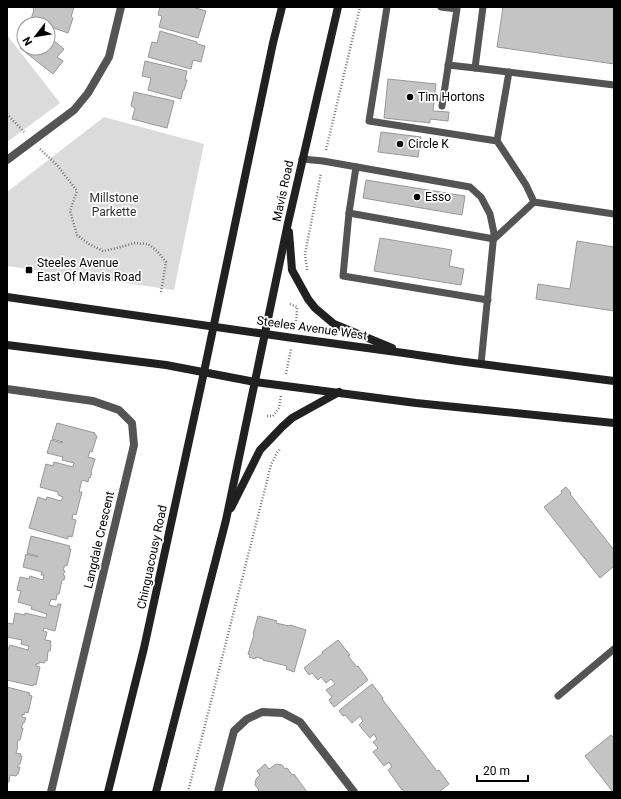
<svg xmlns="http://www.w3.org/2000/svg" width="621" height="799" font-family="Roboto,sans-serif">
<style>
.park{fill:#dbdbdb}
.building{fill:#c4c4c4;stroke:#989898}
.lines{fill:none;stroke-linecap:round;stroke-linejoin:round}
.path{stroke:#767676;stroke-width:2.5;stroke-dasharray:1 2;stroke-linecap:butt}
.service{stroke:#545454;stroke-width:7}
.minor{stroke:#545454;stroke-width:8}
.secondary{stroke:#212121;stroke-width:8}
.poi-dot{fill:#000;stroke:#fff;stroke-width:1.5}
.labels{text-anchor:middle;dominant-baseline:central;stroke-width:3.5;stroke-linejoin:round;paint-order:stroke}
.poi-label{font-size:12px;fill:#000;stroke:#fff;text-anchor:start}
.street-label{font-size:12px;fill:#000;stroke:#fff}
.park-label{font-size:12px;fill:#323232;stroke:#fff}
</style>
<rect width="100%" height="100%" fill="#fff"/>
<g class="park">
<polygon points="7,35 60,103 7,142"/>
<polygon points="104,117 204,144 174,290 7,266 7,192"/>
</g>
<g class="building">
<polygon points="33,7 74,7 71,17 73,18 68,33 48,26 48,24 44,24 31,19 34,10"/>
<polygon points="160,7 193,7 206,11 198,38 159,27 162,16 158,15"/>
<polygon points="503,7 614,7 614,64 497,47"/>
<polygon points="160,31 197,42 197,44 205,46 201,62 193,60 191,69 148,57 152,42 157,43"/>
<polygon points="48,36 64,49 57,57 63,61 53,74 20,48 24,43 24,48 48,48"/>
<polygon points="145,61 187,71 185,80 187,80 184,90 183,90 181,99 148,90 151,78 142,76"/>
<polygon points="388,79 436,84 433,111 449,112 448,121 430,119 430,123 384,118"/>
<polygon points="134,92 174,101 167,128 132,119 135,108 131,106"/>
<polygon points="381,132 421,137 418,157 378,152"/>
<polygon points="366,180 465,196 462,215 363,198"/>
<polygon points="380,238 452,250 449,266 464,269 461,285 374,271"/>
<polygon points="577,241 614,247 614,311 536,299 538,284 570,289"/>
<polygon points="57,423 95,433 95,435 97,436 92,452 90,451 88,457 95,459 91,472 92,473 90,478 89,477 88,482 82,480 79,492 82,492 76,515 73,514 72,519 76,520 72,537 68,536 68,539 29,528 38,497 46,500 47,497 61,501 63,497 58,495 58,492 40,487 46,464 53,466 54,462 73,467 74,463 62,460 63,457 47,453 51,440 62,443 63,442 52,439"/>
<polygon points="566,487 571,493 570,494 614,550 614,566 600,578 544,507 562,493 561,491"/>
<polygon points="31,536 70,546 69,549 71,549 67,566 65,565 63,570 65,571 63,575 65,576 64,580 62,580 59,594 57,594 56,600 51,599 49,605 57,607 58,604 61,604 55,631 44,628 43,631 47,632 45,640 51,641 50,644 51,645 50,651 48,651 47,661 45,661 44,663 39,662 39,664 36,664 36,666 40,667 36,685 34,684 33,686 7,680 7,648 9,648 10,645 28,650 29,646 21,644 22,640 7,637 7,623 13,624 15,613 25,615 25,613 46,618 47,614 31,609 32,606 18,602 21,591 17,590 20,577 29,579 30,576 43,580 44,575 41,575 42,572 23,567 26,554 38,557 38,556 27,553"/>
<polygon points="258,616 277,621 276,623 289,626 290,625 306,630 294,672 286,669 287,666 263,660 263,659 256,657 255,659 249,657 250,655 248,654 254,635 253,634"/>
<polygon points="338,640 350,655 348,656 357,667 358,666 368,680 334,707 329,700 332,697 326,690 335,684 331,679 326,683 321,677 318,680 312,673 309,675 304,668 323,653 322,652"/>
<polygon points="372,684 383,698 382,699 437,771 439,770 449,784 439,792 405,792 403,789 402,790 388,770 392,767 389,762 384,766 373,752 378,748 373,742 377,739 374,734 370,738 359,725 363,721 360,716 352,723 345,715 343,716 339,711 341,710 341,709"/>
<polygon points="7,687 30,693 29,695 32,696 28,713 25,712 24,715 22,714 22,717 26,718 24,723 23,723 21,728 23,728 20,740 18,740 17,746 18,746 16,753 21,754 20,756 22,756 20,764 19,764 17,767 20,767 18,774 17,774 16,776 10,775 9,782 7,782"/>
<polygon points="611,735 614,738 614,792 613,792 585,756"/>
<polygon points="265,764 269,769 276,764 282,765 285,769 287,768 292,775 294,774 307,792 259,792 258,791 259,790 255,785 256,779 260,775 257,771"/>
</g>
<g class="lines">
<g class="path">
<polyline points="7,114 24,132"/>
<polyline points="40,149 57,165 77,191 70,211 77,235 89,244 103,251 117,248 135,243 148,244 157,251 166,262 161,292"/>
<polyline points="326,150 360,7"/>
<polyline points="307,270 305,254 321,173"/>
<polyline points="290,304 297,307"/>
<polyline points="295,327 297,314 297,307"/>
<polyline points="286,374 291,349"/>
<polyline points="267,416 273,416 279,408 281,396"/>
<polyline points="188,792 271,465 277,453 280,449"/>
</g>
<g class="service">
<polyline points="387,7 369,121 497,141"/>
<polyline points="441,7 457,9 442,106"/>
<polyline points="483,7 475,68 614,85"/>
<polyline points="448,65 475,68"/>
<polyline points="509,72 497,141 526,185 534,202 614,214"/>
<polyline points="302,159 323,161 470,187 481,197 490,214 494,233 481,364"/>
<polyline points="356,167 349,213 494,239 534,202"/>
<polyline points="349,213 343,276 488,300"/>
<polyline points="558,696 614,649"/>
</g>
<g class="minor">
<polyline points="7,160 74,110 88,93 109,57 121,7"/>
<polyline points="7,389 93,401 119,410 132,423 134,445 51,792"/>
<polyline points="218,792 234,731 247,719 262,712 283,713 300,722 354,792"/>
</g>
<g class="secondary">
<polyline points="289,232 292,270 308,299 315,308 334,324 392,348"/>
<polyline points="7,297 293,338 404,353 458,361 614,381"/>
<polyline points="7,345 166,365 255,382 416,403 614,423"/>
<polyline points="231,508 260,450 282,427 292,418 339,392"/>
<polyline points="108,792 144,648 204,372 273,43 282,7"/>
<polyline points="156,792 226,520 288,223 338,7"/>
</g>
</g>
<g class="poi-dot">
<circle cx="410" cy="97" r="4"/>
<circle cx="400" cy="144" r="4"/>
<circle cx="417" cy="197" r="4"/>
<rect x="25" y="266" width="8" height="8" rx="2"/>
</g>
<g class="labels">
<g class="poi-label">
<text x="418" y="97">Tim Hortons</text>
<text x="408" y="144">Circle K</text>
<text x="425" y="197">Esso</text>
<text x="37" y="263">Steeles Avenue<tspan x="37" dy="14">East Of Mavis Road</tspan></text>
</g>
<g class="street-label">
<text transform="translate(283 191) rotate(-78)">Mavis Road</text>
<text transform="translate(312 328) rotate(8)">Steeles Avenue West</text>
<text transform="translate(99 540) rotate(-77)">Langdale Crescent</text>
<text transform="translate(152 557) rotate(-78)">Chinguacousy Road</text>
</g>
<g class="park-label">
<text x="114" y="198">Millstone<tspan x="114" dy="14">Parkette</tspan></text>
</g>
</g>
<rect width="621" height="799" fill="none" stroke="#000000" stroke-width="16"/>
<g transform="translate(36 36) rotate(239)"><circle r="19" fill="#ffffff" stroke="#999999"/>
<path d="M0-3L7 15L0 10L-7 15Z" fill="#000000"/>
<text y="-6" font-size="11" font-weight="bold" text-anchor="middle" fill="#000000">N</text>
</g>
<path d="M477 775v6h51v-6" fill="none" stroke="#000000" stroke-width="2"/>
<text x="483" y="775" font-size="12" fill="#000000" stroke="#ffffff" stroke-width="3" paint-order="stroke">20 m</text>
</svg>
